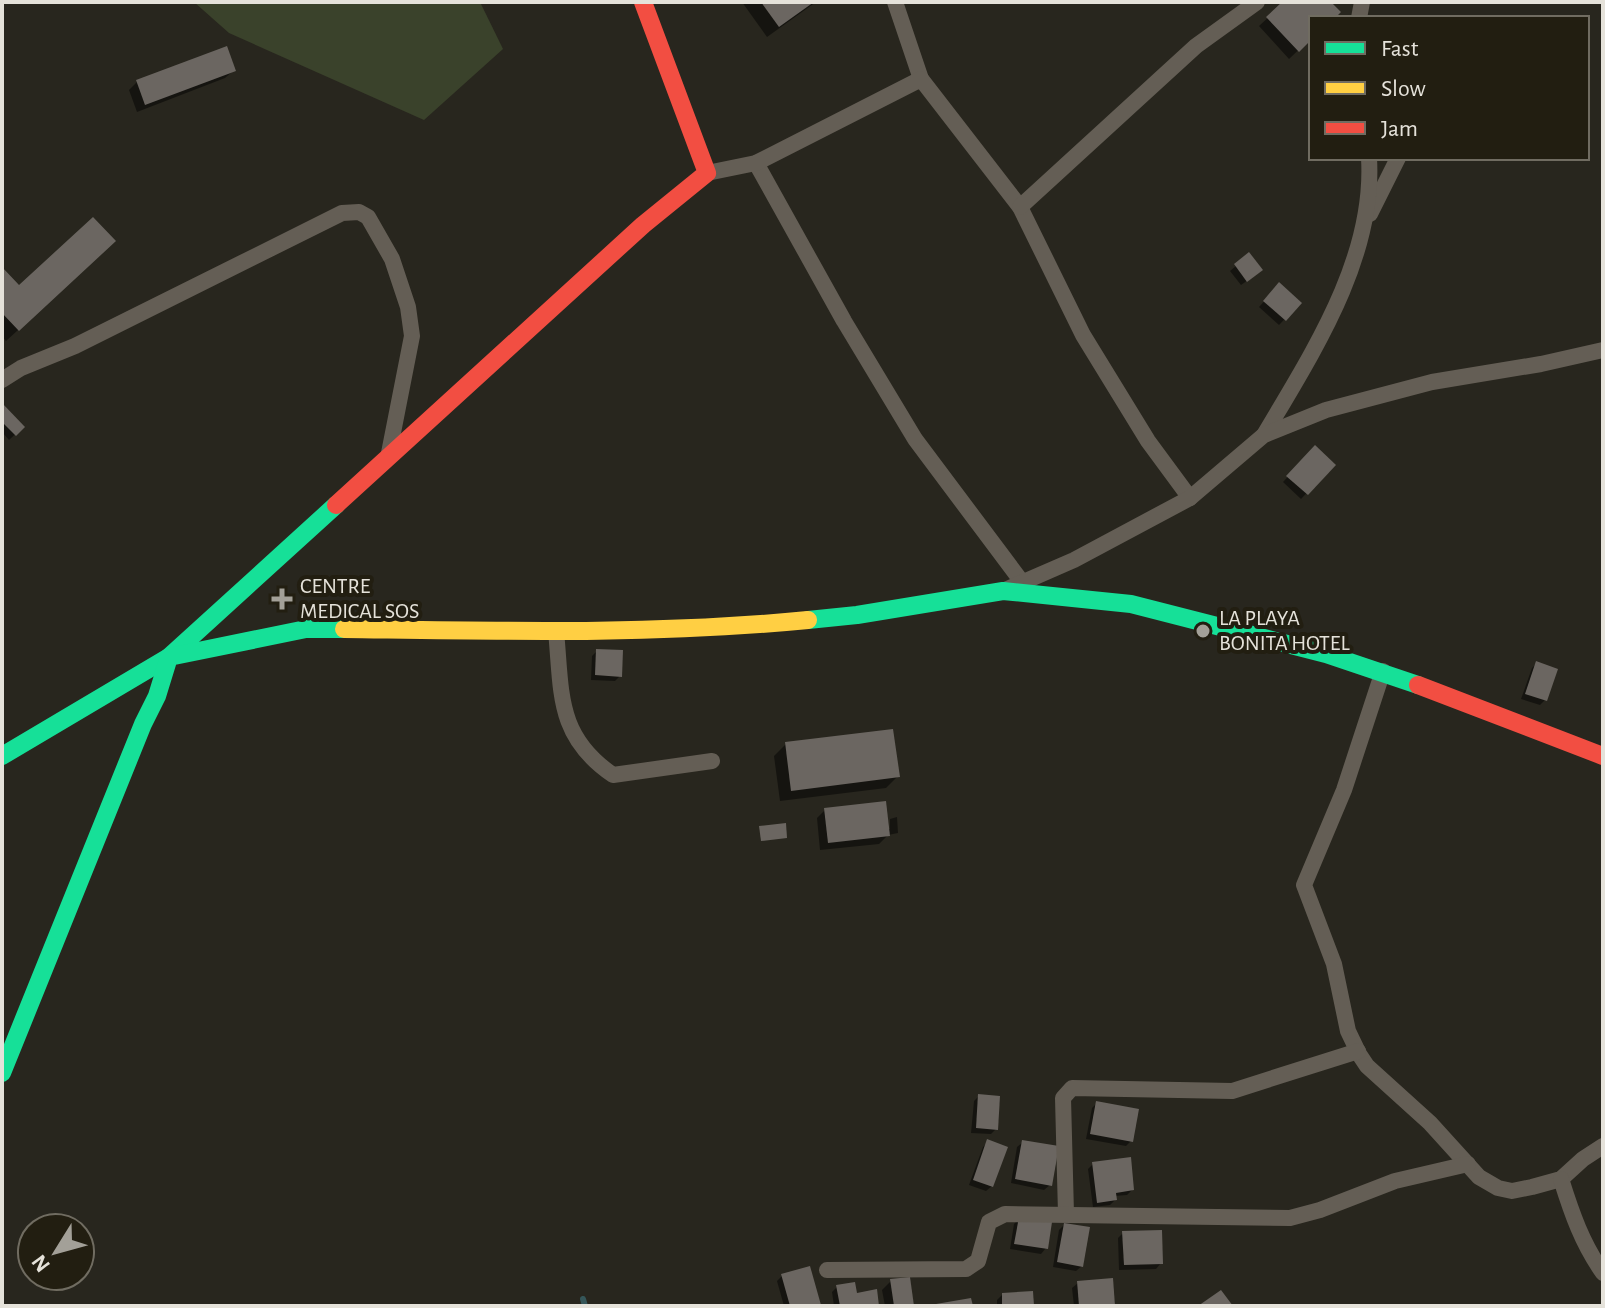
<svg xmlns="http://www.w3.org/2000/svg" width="1605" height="1308" font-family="'Alegreya Sans',sans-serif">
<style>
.green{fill:#3a422b}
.shadow{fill:#0007}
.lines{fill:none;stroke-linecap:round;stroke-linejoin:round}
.stream{stroke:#355659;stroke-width:6}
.building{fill:#6b6661}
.street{stroke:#645e55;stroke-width:16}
.fast{stroke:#16e098;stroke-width:18}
.slow{stroke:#ffcf43;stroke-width:18}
.jam{stroke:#f24e42;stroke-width:18}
.poi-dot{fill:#a3a098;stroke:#221e11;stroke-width:3}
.labels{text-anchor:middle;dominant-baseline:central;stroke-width:8;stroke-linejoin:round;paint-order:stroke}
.poi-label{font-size:22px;fill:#e5e2da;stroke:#221e11;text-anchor:start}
</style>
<rect width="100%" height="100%" fill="#28261e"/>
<polygon class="green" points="194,2 480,2 503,49 424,120 229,33"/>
<g class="shadow">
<polygon points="742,2 816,2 767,37"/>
<polygon points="1285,2 1328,2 1332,18 1311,18 1311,38 1289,59 1259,26"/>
<polygon points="234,70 225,78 137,112 129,90 137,82"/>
<polygon points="102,253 6,341 2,336 2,270 19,288"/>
<polygon points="1249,255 1255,275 1241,285 1230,271"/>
<polygon points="1279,285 1300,303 1279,325 1259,307"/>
<polygon points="2,406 23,427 9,440 2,432"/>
<polygon points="1315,448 1333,465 1301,499 1283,482"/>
<polygon points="597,651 620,676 615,681 591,680 592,656"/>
<polygon points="1537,663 1545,700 1540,705 1521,699 1532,668"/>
<polygon points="786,744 898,776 886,788 780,801 774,756"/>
<polygon points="825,810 887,829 890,829 890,819 897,817 898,833 888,835 879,844 820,850 817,818"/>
<polygon points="979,1096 996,1129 991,1134 971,1133 974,1101"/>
<polygon points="1097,1103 1131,1141 1126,1146 1086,1139 1092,1108"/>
<polygon points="988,1142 992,1186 986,1191 969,1185 983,1147"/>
<polygon points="1023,1142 1050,1185 1044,1190 1011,1183 1017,1147"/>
<polygon points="1093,1164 1132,1190 1127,1195 1114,1196 1115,1200 1110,1205 1093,1207 1088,1169"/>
<polygon points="1019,1219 1046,1248 1041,1254 1010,1249 1014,1224"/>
<polygon points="1064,1225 1082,1266 1076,1271 1053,1267 1059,1230"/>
<polygon points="1123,1233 1161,1263 1156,1269 1119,1270 1118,1238"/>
<polygon points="782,1276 818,1305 784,1306 777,1281"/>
<polygon points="891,1281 912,1306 885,1306 882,1290"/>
<polygon points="1078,1283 1113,1306 1074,1306 1072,1288"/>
<polygon points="837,1287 855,1295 877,1306 834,1306 832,1292"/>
<polygon points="1002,1295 1032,1306 997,1306 997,1300"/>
</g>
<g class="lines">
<polyline class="stream" points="583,1299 585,1306"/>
</g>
<g class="building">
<polygon points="761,2 814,2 779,27"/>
<polygon points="1282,2 1331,2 1341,12 1335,18 1311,18 1311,40 1299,52 1266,17"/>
<polygon points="227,46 236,71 145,105 136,80"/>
<polygon points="93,217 116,241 19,331 2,313 2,267 19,285"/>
<polygon points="1249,252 1263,270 1247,282 1234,264"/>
<polygon points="1279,282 1302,303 1286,321 1263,301"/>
<polygon points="2,403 25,427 16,436 2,422"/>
<polygon points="1315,445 1336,465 1308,495 1286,476"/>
<polygon points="596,649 623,650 622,677 595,675"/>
<polygon points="1536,661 1558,669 1547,701 1525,694"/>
<polygon points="893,729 900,777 791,791 785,742"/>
<polygon points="886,801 890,836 828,843 824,808"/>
<polygon points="786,823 787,838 761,841 759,826"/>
<polygon points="978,1094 1000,1096 998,1130 976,1128"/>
<polygon points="1096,1101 1139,1109 1133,1142 1090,1134"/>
<polygon points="987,1139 1008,1147 993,1187 973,1180"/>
<polygon points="1022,1140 1059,1146 1052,1186 1015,1179"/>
<polygon points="1131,1157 1134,1190 1116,1193 1117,1200 1097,1203 1092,1162"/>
<polygon points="1019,1217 1052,1222 1048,1249 1014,1244"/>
<polygon points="1064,1223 1090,1227 1083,1267 1057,1262"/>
<polygon points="1162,1230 1163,1264 1124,1265 1122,1231"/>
<polygon points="810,1266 821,1305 790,1306 781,1274"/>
<polygon points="910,1277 914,1306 894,1306 890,1279"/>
<polygon points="1113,1278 1115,1306 1079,1306 1077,1281"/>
<polygon points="855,1282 857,1293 877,1289 879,1306 840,1306 836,1285"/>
<polygon points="1221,1290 1233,1306 1198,1306"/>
<polygon points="1033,1291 1034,1306 1002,1306 1002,1293"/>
<polygon points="971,1298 973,1306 936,1306 936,1304"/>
</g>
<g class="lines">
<g class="street">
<polyline points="895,2 921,79"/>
<polyline points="1359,18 1362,2"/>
<polyline points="756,163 844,321 915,439 1022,582"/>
<polyline points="707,173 756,163 921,79 1020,207 1083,335 1148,441 1190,498"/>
<polyline points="1020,207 1196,46 1257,2"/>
<polyline points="1370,214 1398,158"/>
<polyline points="2,380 21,368 75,346 342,213 359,212 368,217 392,259 408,307 412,336 388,458"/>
<path d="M 1264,435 C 1313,352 1375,258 1369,158"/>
<polyline points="1005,590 1074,560 1190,498 1264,435 1326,410 1432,382 1541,364 1603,350"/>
<path d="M 556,631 C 562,693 556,736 613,775 L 712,761"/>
<polyline points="1383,671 1344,790 1304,885 1334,964 1348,1031 1359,1054 1367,1066 1430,1123 1479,1177 1498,1188 1512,1191 1532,1187 1561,1179 1583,1159 1603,1146"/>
<path d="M 1561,1179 C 1572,1214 1582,1243 1603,1273"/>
<polyline points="1066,1214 1063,1098 1072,1088 1232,1091 1358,1051"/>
<polyline points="827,1270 966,1269 978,1261 989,1222 1005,1214 1290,1218 1320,1210 1395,1181 1468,1164"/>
</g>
<g class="fast">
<polyline points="808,620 857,615 1003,591 1131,604 1326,654 1418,685"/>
<polyline points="2,756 169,657 336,505"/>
<polyline points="2,1073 143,724 157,696 169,657 306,629 344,629"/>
</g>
<path class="slow" d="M 344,629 C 498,631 654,635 808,620"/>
<g class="jam">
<polyline points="336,505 643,225 707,173 643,2"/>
<polyline points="1418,685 1603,756"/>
</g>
</g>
<g class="poi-dot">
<path d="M278 587h8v8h8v8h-8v8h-8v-8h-8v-8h8z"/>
<circle cx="1203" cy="631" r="8"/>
</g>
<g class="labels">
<g class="poi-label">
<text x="300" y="586">CENTRE<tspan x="300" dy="25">MEDICAL SOS</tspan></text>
<text x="1219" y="618">LA PLAYA<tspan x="1219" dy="25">BONITA HOTEL</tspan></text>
</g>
</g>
<rect width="1605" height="1308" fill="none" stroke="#e5e2da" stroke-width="8"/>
<rect x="1309" y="16" width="280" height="144" fill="#221e11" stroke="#706c61" stroke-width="2"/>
<rect x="1325" y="42" width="40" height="12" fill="#16e098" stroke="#706c61" stroke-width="2"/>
<text x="1381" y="56" font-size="24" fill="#e5e2da">Fast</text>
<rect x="1325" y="82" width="40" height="12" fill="#ffcf43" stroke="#706c61" stroke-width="2"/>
<text x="1381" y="96" font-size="24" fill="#e5e2da">Slow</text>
<rect x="1325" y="122" width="40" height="12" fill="#f24e42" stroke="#706c61" stroke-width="2"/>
<text x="1381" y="136" font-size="24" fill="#e5e2da">Jam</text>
<g transform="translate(56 1252) rotate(233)"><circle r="38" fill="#221e11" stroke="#706c61" stroke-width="2"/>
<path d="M0-6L14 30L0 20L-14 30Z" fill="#a3a098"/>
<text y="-12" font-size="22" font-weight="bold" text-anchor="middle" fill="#e5e2da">N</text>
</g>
</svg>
